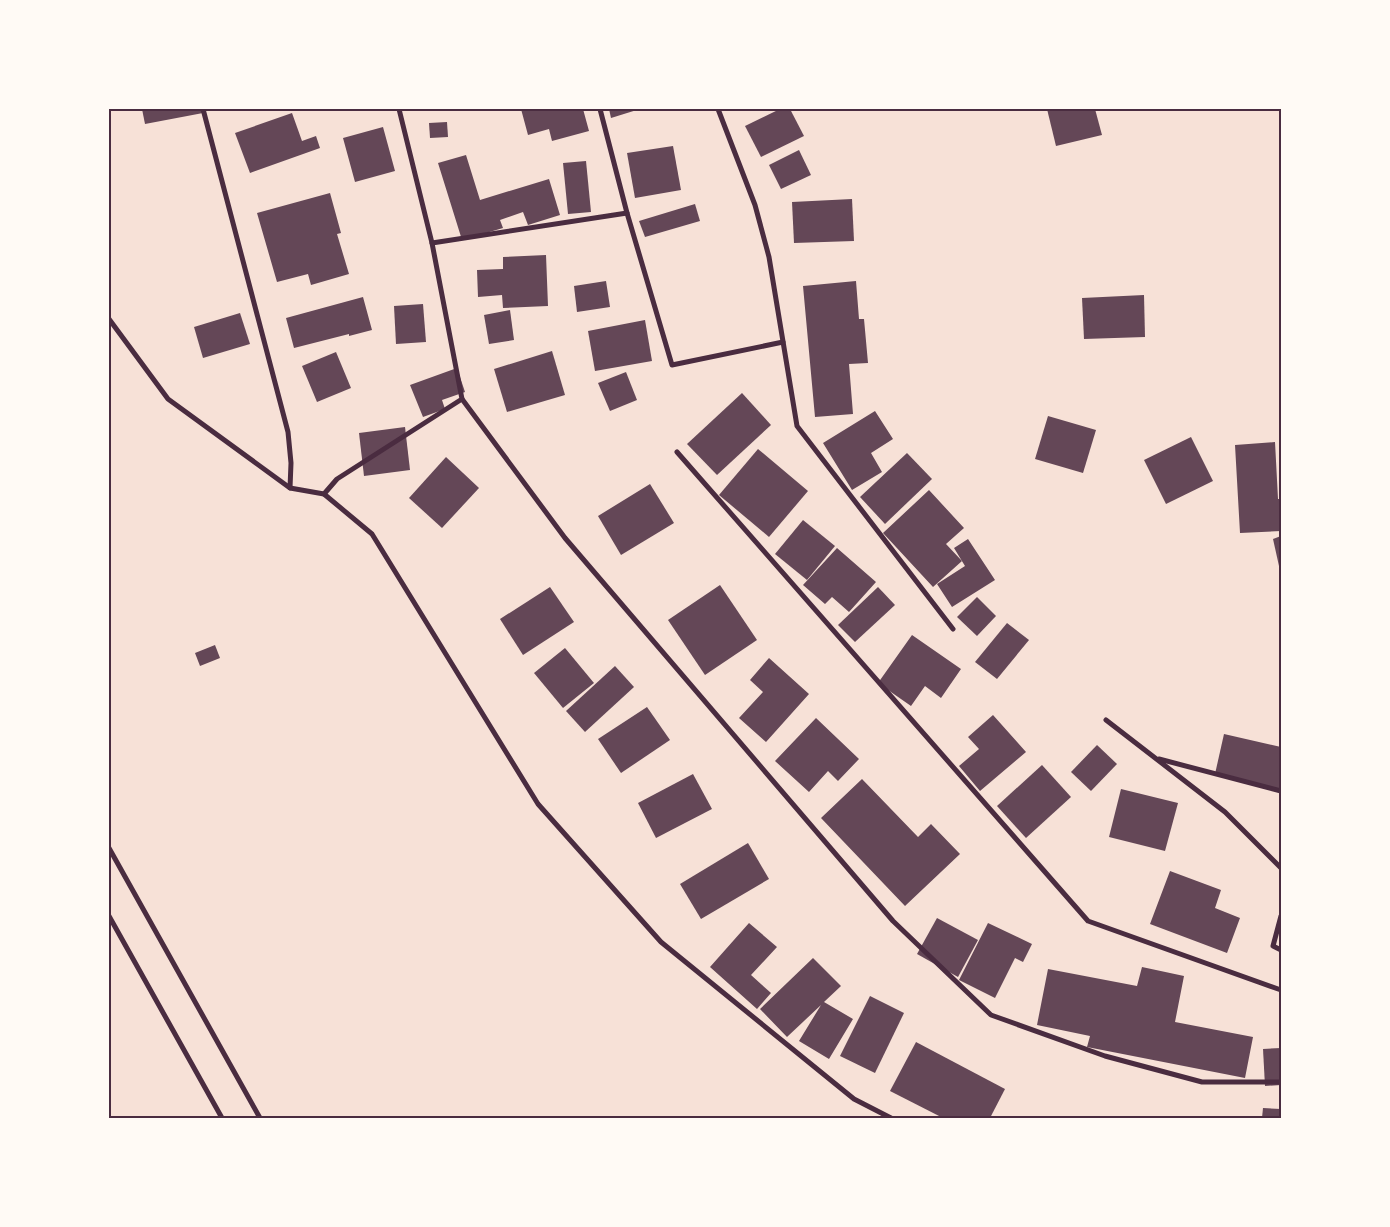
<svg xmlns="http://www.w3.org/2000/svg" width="1390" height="1227" font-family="Poppins,sans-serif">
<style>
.building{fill:#644757}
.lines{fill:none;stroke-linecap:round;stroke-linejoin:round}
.minor{stroke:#4a2c40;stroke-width:5}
.neatline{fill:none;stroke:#4a2c40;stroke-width:2}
</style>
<rect width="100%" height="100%" fill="#f7e1d7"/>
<g class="building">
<polygon points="142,109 202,109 203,113 145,124"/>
<polygon points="521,109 583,109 589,131 552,141 549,129 528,135"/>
<polygon points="609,109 640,109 611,118"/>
<polygon points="780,109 790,109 804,136 761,157 745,126"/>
<polygon points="1047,109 1095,109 1102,135 1056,146"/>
<polygon points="292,113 302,141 316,136 320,148 250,173 235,133"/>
<polygon points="447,122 448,137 430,138 429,123"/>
<polygon points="383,127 395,171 355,182 343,138"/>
<polygon points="673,146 681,190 635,198 627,153"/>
<polygon points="799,150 811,175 781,189 769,165"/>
<polygon points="466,155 480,200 549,179 560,215 528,225 523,212 500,220 503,228 462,240 438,163"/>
<polygon points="586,161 591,212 568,214 563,163"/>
<polygon points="330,193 341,233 337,234 349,274 311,285 308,274 277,282 257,213"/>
<polygon points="852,199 854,241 794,243 792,202"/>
<polygon points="695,204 700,221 645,237 639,221"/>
<polygon points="546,255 548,306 503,308 502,295 478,297 477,270 503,269 503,257"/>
<polygon points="606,281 610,307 577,312 574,286"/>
<polygon points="856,281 859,319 864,319 868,363 849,364 853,414 815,417 803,286"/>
<polygon points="1144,295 1145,337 1084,339 1082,298"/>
<polygon points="363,297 372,330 349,336 349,334 294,348 286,318"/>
<polygon points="423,304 426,342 396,344 394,306"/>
<polygon points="510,310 514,340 489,344 484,315"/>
<polygon points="240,313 250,344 203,358 194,327"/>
<polygon points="645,320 652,361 595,371 588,331"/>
<polygon points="552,351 565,395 507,412 494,369"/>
<polygon points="336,352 351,388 317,402 302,366"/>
<polygon points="457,368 465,392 442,400 445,409 423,417 410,385"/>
<polygon points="626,372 637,400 610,411 598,383"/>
<polygon points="742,393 771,425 717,475 687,444"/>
<polygon points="875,411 893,439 871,453 882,472 852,490 823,443"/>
<polygon points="1048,416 1096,430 1083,473 1035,459"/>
<polygon points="405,427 410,470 364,476 359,433"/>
<polygon points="1191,437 1213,481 1166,504 1144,460"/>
<polygon points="1275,442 1278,499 1281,499 1281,531 1240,533 1235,445"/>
<polygon points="758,449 808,491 769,537 719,495"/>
<polygon points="907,453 932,479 885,524 860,497"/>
<polygon points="446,457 479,488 442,528 409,498"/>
<polygon points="650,484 674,523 621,555 598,516"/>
<polygon points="929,490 964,528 946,544 962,561 933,587 883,533"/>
<polygon points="803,520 835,546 807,580 775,554"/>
<polygon points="1281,536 1281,565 1279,566 1273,539"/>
<polygon points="968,539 995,580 952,607 937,584 965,566 954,548"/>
<polygon points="837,548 876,582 849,612 832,597 825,604 803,585"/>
<polygon points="720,585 757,640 705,675 668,620"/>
<polygon points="550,587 574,622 523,655 500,619"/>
<polygon points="878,587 895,605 855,642 838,625"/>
<polygon points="977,597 996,616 977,636 957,617"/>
<polygon points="1007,623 1029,640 997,679 975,662"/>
<polygon points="912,635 961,669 941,698 925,686 911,706 878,683"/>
<polygon points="215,645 220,658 200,666 195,653"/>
<polygon points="565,648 594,683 563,708 534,673"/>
<polygon points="769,658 809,694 766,742 739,718 763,692 750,680"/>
<polygon points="615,666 634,687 585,732 566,711"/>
<polygon points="647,707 670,740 621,773 598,739"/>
<polygon points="993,715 1026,752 980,791 959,766 979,749 968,737"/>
<polygon points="816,718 859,759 838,781 828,771 809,792 775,761"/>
<polygon points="1224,734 1281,747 1281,790 1215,774"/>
<polygon points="1097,745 1117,764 1091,791 1071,772"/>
<polygon points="1042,765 1071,797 1026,838 997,806"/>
<polygon points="693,774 712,809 656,838 638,803"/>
<polygon points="862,779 918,837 931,824 960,854 905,906 821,818"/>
<polygon points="1121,789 1178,803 1165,851 1109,837"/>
<polygon points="748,843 769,879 701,919 680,884"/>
<polygon points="1170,871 1221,890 1215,908 1240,918 1227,953 1150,924"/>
<polygon points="937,918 978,940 958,977 917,954"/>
<polygon points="749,923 777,947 751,975 771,993 757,1009 710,967"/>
<polygon points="988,923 1032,944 1023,962 1015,958 995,998 959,980"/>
<polygon points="813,958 841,986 824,1002 853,1019 829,1059 799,1041 821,1005 787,1037 760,1009"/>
<polygon points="1142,967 1184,976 1175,1022 1253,1037 1245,1078 1087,1047 1090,1036 1037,1025 1048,969 1137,986"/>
<polygon points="870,996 904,1013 875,1073 840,1056"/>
<polygon points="916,1042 1005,1089 990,1118 943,1118 890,1091"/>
<polygon points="1281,1048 1281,1085 1265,1086 1263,1049"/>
<polygon points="1263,1108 1281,1109 1281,1118 1262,1118"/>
</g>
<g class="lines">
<g class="minor">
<polyline points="203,109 288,432 291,463 290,488"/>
<polyline points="718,109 755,205 769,257 797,426 953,629"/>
<polyline points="627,213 672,365 783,342"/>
<polyline points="432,243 627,213 600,109"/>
<polyline points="109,319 168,399 290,488 324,494 372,534 538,804 661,942 854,1099 891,1118"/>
<polyline points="462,399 565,538 893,921 991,1015 1105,1056 1202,1082 1281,1082"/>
<polyline points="677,452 1088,921 1281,990"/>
<polyline points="324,494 337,479 462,399 432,243 399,109"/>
<polyline points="1106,720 1225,812 1281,868"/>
<polyline points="1159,759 1281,791"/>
<polyline points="109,848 260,1118"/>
<polyline points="109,916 222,1118"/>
<polyline points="1281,916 1273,946 1281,950"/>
</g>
</g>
<rect width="1390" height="1227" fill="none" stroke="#fffaf5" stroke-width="220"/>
<rect x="110" y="110" width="1170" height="1007" class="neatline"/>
</svg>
